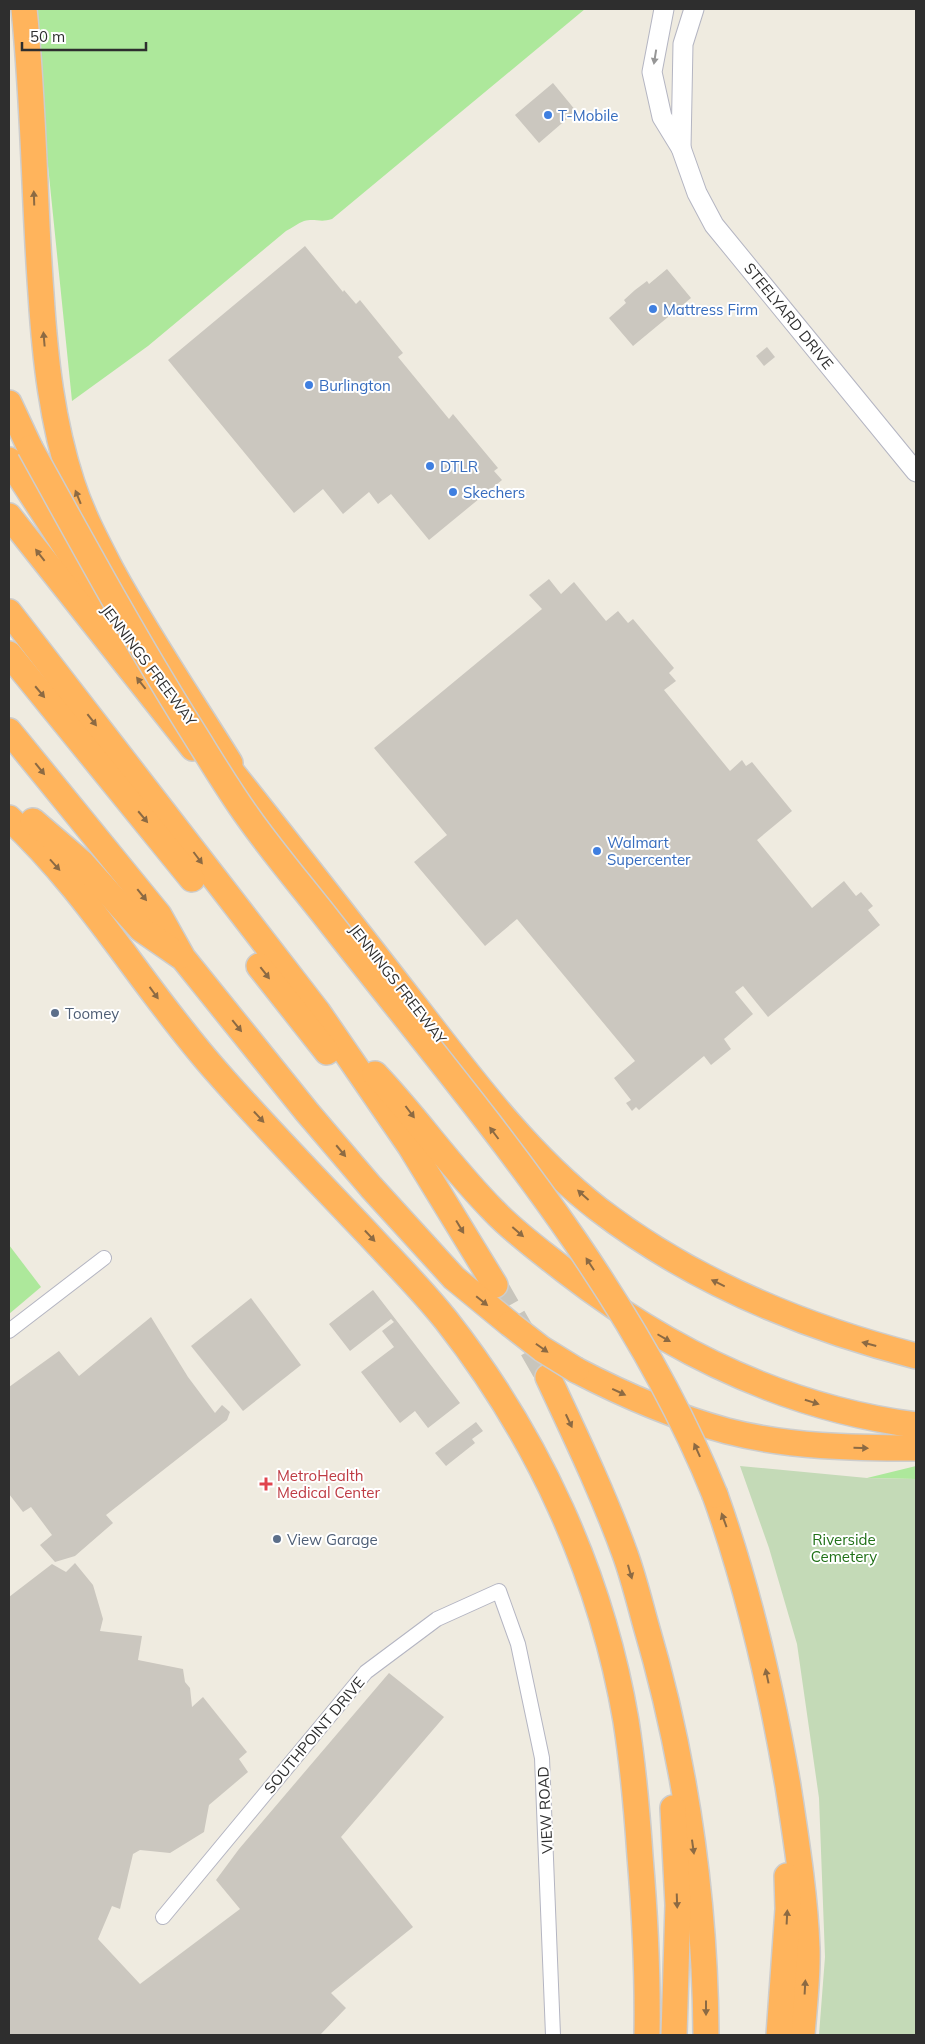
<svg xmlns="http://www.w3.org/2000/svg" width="925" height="2044" font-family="Mulish,sans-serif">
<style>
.green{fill:#ade89b}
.cemetery{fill:#c4dab7}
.building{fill:#cbc7bf}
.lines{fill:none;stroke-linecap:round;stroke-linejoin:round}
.highway-tunnel{stroke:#c8c5bc;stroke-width:25;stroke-dasharray:25 12;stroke-linecap:butt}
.street-casing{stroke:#b4b5c2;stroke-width:16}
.secondary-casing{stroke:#b4b5c2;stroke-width:21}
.highway-casing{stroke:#cdcdcd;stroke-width:28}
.street{stroke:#fff;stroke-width:14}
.secondary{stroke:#fff;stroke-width:19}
.highway{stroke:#ffb45c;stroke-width:25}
.highway-bridge-casing{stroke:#cdcdcd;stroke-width:28;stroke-linecap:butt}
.highway-bridge{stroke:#ffb45c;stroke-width:25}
.oneway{fill:#969696}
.oneway2{fill:#8c6a43}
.shop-dot{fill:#3f7fe0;stroke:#fff;stroke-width:2}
.service-dot{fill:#5c6f8a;stroke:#fff;stroke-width:2}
.health-dot{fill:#e0444e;stroke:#fff;stroke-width:2}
.labels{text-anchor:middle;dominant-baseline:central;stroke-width:4;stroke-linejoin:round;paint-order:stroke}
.shop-label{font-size:15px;fill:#366cbe;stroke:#fff;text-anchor:start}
.street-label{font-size:15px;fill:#2e2e2e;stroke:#fff}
.service-label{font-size:15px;fill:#4e5e75;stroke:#fff;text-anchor:start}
.health-label{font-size:15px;fill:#be3a42;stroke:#fff;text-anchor:start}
.park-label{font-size:15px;fill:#217118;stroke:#fff}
</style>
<rect width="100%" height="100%" fill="#efebe0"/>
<g class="green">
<path d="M 32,9 L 585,9 L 332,219 C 320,223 315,218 304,221 C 298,223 292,228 286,231 L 148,346 L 72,401 Z"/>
<polygon points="9,1245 41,1287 9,1314"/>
<polygon points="916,1466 916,1479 867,1478"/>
</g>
<polygon class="cemetery" points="740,1466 867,1478 916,1479 916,2035 819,2035 825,1957 819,1798 797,1644 769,1548"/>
<g class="building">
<polygon points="553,83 576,111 539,143 515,115"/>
<polygon points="305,246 343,292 344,290 356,304 360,300 403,353 398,357 449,419 453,414 498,468 494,471 502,480 429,540 391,494 378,504 369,492 343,514 323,489 294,513 168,360"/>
<polygon points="667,269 691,298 633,346 609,318 626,303 624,300 635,290 647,281 649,284"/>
<polygon points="767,347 775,357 764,366 756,356"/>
<polygon points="549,579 561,594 574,582 606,621 618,611 628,623 633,619 674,668 669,673 676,681 664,690 730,771 742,760 746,766 752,762 792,811 757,840 812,908 844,881 856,896 861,892 873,906 868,910 880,925 768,1017 743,986 735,992 753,1014 724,1039 731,1049 711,1065 704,1056 639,1110 636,1107 632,1111 626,1103 631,1100 614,1078 635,1061 517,919 485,946 414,862 447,835 374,748 542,609 529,595"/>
<polygon points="373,1290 460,1403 428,1428 415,1411 400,1423 361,1372 394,1347 382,1331 394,1322 391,1319 350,1351 329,1324"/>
<polygon points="251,1298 301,1365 243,1411 191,1346"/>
<polygon points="151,1317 188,1377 215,1413 222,1405 230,1412 227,1420 106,1515 113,1523 75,1556 55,1562 40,1545 52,1535 31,1507 23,1512 9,1494 9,1387 59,1351 79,1376"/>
<polygon points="476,1422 483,1431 472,1439 475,1443 446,1466 435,1453"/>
<polygon points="75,1563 93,1585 103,1619 100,1631 142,1636 138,1660 183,1669 185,1682 190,1688 192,1707 203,1697 247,1752 239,1759 248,1772 209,1805 204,1832 170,1853 140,1850 133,1854 120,1909 112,1906 98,1939 140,1984 240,1909 216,1880 239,1849 389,1673 444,1717 341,1837 413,1927 331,1993 346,2008 320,2035 9,2035 9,1597 52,1564 66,1572"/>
</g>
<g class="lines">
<polyline class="highway-tunnel" points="495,1285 548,1377"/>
<defs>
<g id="street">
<polyline points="9,1331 104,1258"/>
<polyline points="163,1917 366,1672 437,1619 499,1591 518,1644 542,1758 553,2035"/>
</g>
<g id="secondary">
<polyline points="664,9 652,72 662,117 681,148 697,193 714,225 916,472"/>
<polyline points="681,148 683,44 694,9"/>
</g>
<g id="highway">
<path d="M 24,9 C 34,103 34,199 41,294 C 45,358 52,422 72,483 C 82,514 97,542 112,571 C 148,637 190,699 230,763"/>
<polyline points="9,403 30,448"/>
<polyline points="9,460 95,592 120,627"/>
<polyline points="9,516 193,748"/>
<polyline points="9,612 318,1012 410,1146 495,1285"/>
<polyline points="9,654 192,879"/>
<polyline points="9,731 159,915 183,958 307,1112 371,1187 454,1278 510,1324"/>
<path d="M 216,752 C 283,836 350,922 416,1007 C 471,1078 526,1153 598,1209 C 692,1281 803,1327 916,1356"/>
<path d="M 9,818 C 90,893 144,990 217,1072 C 266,1128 318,1181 369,1235 C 395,1263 422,1290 446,1320 C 538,1437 601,1574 626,1721 C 633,1766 637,1811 640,1856 C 645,1916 648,1975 647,2035"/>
<polyline points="33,821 82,863 141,929 180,956"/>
<polyline points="259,966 327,1052"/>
<path d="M 375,1074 C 417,1118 451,1168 494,1211 C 515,1233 540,1251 564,1270 C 667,1350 786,1408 916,1425"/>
<path d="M 576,1370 C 624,1395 675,1417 727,1431 C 789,1447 853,1448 916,1448"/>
<path d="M 548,1377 C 575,1435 603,1493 625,1554 C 633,1576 639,1600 645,1622 C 685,1757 705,1895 706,2035"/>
<path d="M 715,1495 C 749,1590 771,1687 788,1786 C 796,1839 805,1894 807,1948 C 808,1977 804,2007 802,2035"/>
<polyline points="673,1808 678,1905 674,2035"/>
<polyline points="779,2035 788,1909 787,1876"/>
</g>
</defs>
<use href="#street" class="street-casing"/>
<use href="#secondary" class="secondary-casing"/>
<use href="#highway" class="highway-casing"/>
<use href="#street" class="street"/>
<use href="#secondary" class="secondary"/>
<use href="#highway" class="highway"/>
<defs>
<g id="highway-bridge">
<path d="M 30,448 C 82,542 133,636 190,727 C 209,757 227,788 248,817 C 272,851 300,884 326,917 C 468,1099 628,1278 715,1495"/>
<polyline points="510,1324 542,1349 576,1370"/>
</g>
</defs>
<use href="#highway-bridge" class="highway-bridge-casing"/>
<use href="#highway-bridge" class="highway-bridge"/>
</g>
<defs><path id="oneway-solid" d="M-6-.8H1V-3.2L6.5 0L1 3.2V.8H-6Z" transform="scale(1.25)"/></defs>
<use class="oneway" href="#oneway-solid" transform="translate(655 57) rotate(99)"/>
<g class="oneway2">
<use href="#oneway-solid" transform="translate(34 198) rotate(-92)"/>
<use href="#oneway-solid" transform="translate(44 339) rotate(-95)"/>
<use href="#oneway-solid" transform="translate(78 497) rotate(-112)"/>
<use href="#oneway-solid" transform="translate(40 555) rotate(-128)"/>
<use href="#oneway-solid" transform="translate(141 683) rotate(-128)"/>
<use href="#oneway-solid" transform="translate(40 692) rotate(50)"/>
<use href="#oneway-solid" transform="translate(92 720) rotate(52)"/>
<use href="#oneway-solid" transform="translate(40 769) rotate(51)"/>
<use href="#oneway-solid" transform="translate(143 817) rotate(50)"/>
<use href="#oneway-solid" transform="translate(198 858) rotate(53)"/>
<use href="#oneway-solid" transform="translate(55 865) rotate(48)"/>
<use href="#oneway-solid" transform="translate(142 895) rotate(51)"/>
<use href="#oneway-solid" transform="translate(265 973) rotate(52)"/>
<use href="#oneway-solid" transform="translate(154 993) rotate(54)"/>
<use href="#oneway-solid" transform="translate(237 1026) rotate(51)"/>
<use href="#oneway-solid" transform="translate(410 1112) rotate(53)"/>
<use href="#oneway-solid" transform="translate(259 1117) rotate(47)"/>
<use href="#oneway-solid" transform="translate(494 1133) rotate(-127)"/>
<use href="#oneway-solid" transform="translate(341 1151) rotate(50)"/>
<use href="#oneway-solid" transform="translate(583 1195) rotate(-138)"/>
<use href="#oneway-solid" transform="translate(460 1227) rotate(59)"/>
<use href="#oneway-solid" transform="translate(518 1232) rotate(41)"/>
<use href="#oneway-solid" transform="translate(370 1236) rotate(47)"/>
<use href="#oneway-solid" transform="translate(590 1264) rotate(-123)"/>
<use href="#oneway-solid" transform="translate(718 1283) rotate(-154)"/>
<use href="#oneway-solid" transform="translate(482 1301) rotate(39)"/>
<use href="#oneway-solid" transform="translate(664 1338) rotate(30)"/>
<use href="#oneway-solid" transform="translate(869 1344) rotate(-165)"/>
<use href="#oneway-solid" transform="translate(542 1348) rotate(35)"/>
<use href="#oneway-solid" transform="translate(619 1392) rotate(25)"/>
<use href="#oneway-solid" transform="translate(812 1402) rotate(17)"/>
<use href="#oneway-solid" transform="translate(569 1421) rotate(65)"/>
<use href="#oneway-solid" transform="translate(861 1448) rotate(1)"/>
<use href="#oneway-solid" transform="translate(697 1450) rotate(-114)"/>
<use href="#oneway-solid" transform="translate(724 1520) rotate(-110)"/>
<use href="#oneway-solid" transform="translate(630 1572) rotate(74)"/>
<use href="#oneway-solid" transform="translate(767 1676) rotate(-102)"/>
<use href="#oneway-solid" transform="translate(693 1847) rotate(82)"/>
<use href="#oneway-solid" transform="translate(677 1901) rotate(88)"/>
<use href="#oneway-solid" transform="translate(787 1917) rotate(-87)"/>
<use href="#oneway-solid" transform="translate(805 1987) rotate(-87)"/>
<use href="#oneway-solid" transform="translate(706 2008) rotate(90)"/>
</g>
<g class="shop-dot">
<circle cx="548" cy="115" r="5"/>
<circle cx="653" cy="309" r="5"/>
<circle cx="309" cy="385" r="5"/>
<circle cx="430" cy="466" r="5"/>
<circle cx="453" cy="492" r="5"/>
<circle cx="597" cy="851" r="5"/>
</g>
<g class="service-dot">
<circle cx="55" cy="1013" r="5"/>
<circle cx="277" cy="1539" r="5"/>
</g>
<path class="health-dot" d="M263.5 1476.5h5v5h5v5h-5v5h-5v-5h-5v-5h5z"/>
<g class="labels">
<g class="shop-label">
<text x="558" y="115">T-Mobile</text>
<text x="663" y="309">Mattress Firm</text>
<text x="319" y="385">Burlington</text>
<text x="440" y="466">DTLR</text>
<text x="463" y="492">Skechers</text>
<text x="607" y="842">Walmart<tspan x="607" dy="17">Supercenter</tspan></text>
</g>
<g class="street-label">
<text transform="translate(789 316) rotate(51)">STEELYARD DRIVE</text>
<text transform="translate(149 665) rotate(53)">JENNINGS FREEWAY</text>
<text transform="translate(398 984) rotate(52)">JENNINGS FREEWAY</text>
<text transform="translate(314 1735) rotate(-50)">SOUTHPOINT DRIVE</text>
<text transform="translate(545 1810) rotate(-93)">VIEW ROAD</text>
</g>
<g class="service-label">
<text x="65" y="1013">Toomey</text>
<text x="287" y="1539">View Garage</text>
</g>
<g class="health-label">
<text x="277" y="1475">MetroHealth<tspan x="277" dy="17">Medical Center</tspan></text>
</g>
<g class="park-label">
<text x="844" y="1539">Riverside<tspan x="844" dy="17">Cemetery</tspan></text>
</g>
</g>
<rect width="925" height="2044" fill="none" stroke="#2e2e2e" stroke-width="20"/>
<path d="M22 42v8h124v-8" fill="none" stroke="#2e2e2e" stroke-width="2.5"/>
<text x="30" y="42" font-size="15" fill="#2e2e2e" stroke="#ffffff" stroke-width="4" paint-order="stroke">50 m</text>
</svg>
